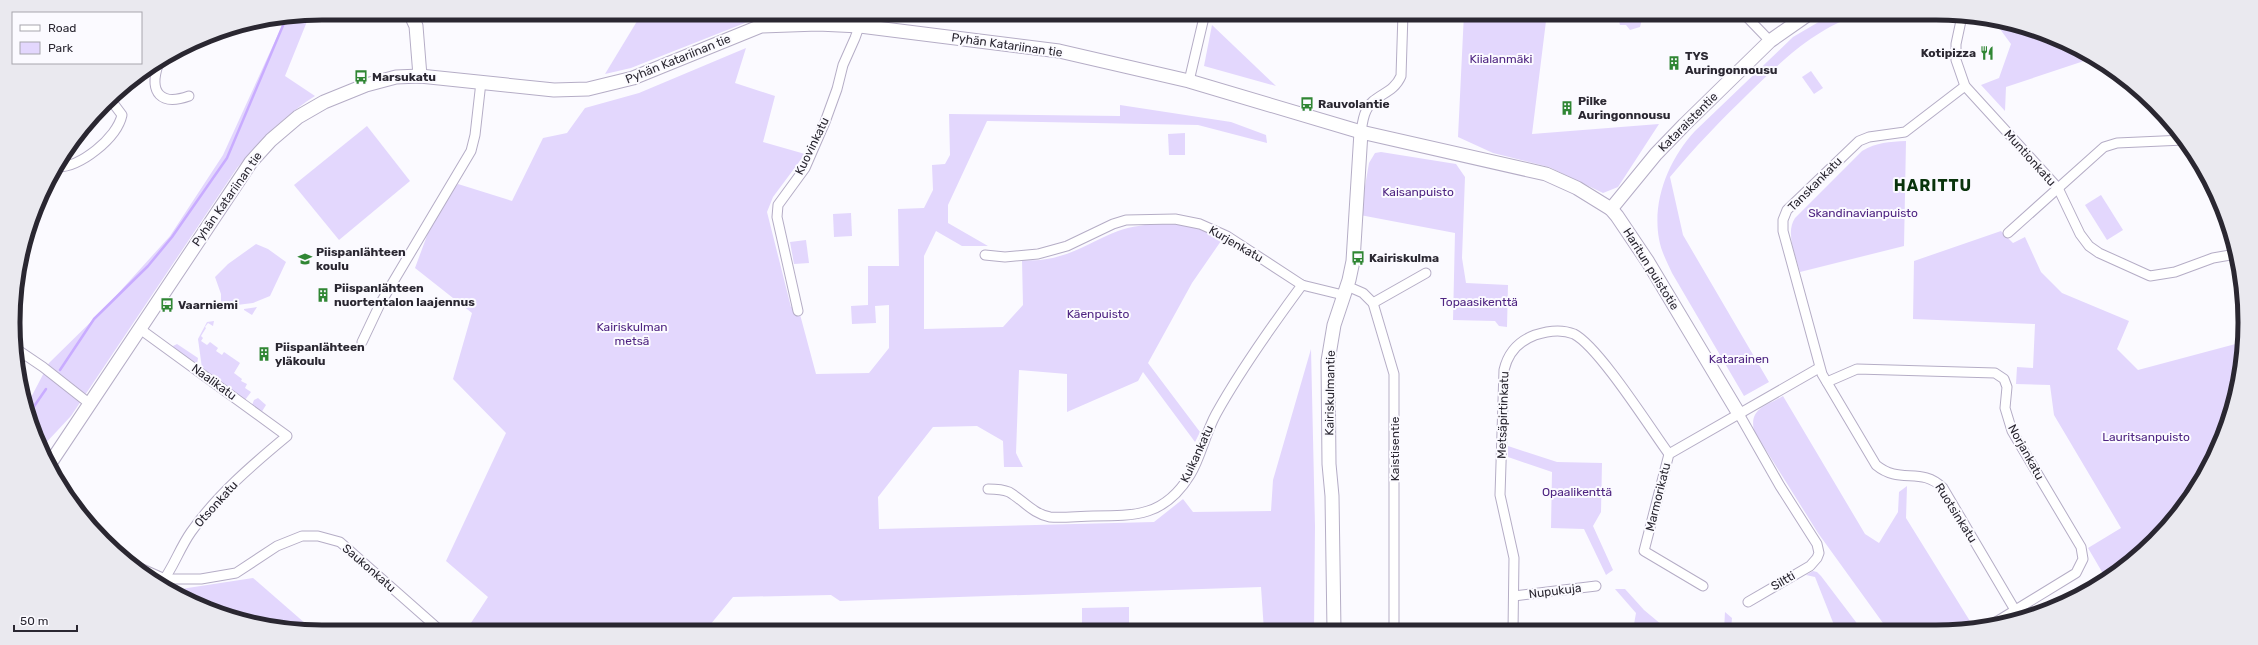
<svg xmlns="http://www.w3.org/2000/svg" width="2258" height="645" font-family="Rubik,sans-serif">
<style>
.green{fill:#e3d7fd}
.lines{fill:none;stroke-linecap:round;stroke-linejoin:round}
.stream{stroke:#c9acff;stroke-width:2.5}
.street-casing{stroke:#b5adc6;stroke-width:11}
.secondary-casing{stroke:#b5adc6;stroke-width:15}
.street{stroke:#fff;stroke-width:9}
.secondary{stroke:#fff;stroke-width:13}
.labels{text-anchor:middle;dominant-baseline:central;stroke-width:4;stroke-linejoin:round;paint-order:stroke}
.street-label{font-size:12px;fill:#2a2731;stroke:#fbfaff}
.poi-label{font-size:12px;font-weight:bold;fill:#2a2731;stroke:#fbfaff;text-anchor:start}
.park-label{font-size:12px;fill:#4f2582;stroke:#fbfaff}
.district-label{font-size:16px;font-weight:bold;letter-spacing:1px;fill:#09330c;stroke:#fbfaff}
.rim{fill:none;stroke:#2a2731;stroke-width:5}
</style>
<rect width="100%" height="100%" fill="#fbfaff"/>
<g class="green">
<polygon points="642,13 758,13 755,19 631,68 605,74"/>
<polygon points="1464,13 1547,13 1532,134 1659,124 1618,187 1603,193 1549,167 1493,153 1458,137"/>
<polygon points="1625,13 1645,13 1643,15 1636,15 1637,18 1642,19 1640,27 1630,30 1626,25 1620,25 1619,21 1624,18"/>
<polygon points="1753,13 1778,13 1765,19"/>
<path d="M 1834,13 L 1862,13 C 1813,30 1785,58 1749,93 C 1721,120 1695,147 1670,177 L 1683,235 L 1769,382 L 1744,396 L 1672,273 C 1667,262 1661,251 1659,239 C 1652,200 1669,159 1695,131 L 1793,37 Z"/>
<path d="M 310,14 L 285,76 L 315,96 C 285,115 259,141 237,168 L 71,416 L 43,446 L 29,422 L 26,407 L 49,363 L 105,308 L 170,236 L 223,155 L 286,17 Z"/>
<path d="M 1974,17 C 2018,21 2054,37 2093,58 L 2006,87 L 2005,111 L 1981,85 L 1999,78 L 2011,44 L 1997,25 Z"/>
<polygon points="1212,25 1276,86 1204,66"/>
<path d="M 746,48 L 735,83 L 775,96 L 763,142 L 805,154 L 773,197 L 767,212 L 791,307 L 798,307 L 816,374 L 869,373 L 889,348 L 889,305 L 875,306 L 876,323 L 852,324 L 851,306 L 868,305 L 868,266 L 899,266 L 898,209 L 924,208 L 933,190 L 932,165 L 945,164 L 950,155 L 949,114 L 1120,116 L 1120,105 L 1231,122 L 1266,135 L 1267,143 L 1198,125 L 987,121 L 948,205 L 948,223 L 988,246 L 962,246 L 936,231 L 924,256 L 924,329 L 1003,327 L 1023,305 L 1022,260 C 1062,263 1083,245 1118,231 C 1136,224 1175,221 1194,227 C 1204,230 1212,236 1221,241 L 1192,283 L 1148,363 L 1200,432 L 1195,442 L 1143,372 L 1138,381 L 1067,412 L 1067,374 L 1019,370 L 1016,453 L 1023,467 L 1004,467 L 1003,441 L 977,426 L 933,427 L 878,497 L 879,529 L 1154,522 L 1183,499 L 1193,512 L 1271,511 L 1273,480 L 1311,349 L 1315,526 L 1314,630 L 1264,631 L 1261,587 L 840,601 L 831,595 L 733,597 L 705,631 L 465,632 L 488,597 L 446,561 L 506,433 L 453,379 L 472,313 L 415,268 L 438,206 L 458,184 L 512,201 L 543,138 L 567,133 L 585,108 L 639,93 Z"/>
<polygon points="1811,71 1823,88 1814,94 1802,77"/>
<polygon points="367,126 410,181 339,240 294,185"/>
<polygon points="1185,133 1185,155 1169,155 1168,134"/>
<path d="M 1906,141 L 1904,246 L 1800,272 C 1796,256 1785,233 1795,218 L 1862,151 C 1877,142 1889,142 1906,141 Z"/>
<polygon points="1381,152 1456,164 1465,177 1462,258 1466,283 1508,285 1507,327 1499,326 1495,321 1453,320 1455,233 1360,215 1369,163 1375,153"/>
<polygon points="2101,195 2123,230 2107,240 2085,205"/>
<polygon points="851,213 852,236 834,237 833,214"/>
<polygon points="2001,231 2013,243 2025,237 2041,272 2062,293 2129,321 2117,349 2138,370 2243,342 2239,383 2204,477 2154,542 2105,577 2088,548 2121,528 2054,415 2050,385 2016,384 2017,367 2033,368 2035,324 1913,319 1914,261"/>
<polygon points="806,240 809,263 794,264 790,242"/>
<polygon points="256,244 268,249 286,262 270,296 253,303 221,307 221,294 215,277 228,264"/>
<polygon points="257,307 252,315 244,310 244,309"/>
<polygon points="214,321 213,326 208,323 205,327 206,328 201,336 203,338 201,341 207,345 210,342 218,348 216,351 222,355 224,352 240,363 234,373 242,379 241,381 247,384 245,388 251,392 245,400 202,368 198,339 207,322"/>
<polygon points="177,344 198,358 197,364 174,349 173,346"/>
<path d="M 1783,396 L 1865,534 L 1879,543 L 1898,512 L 1899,492 L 1907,486 L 1906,518 L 1973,626 L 1967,629 L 1888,630 L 1818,533 L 1754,431 C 1749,408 1766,406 1783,396 Z"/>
<polygon points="258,398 266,405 261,413 252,405 254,400"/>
<polygon points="1508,446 1557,462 1602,463 1601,512 1593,526 1613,570 1606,575 1584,529 1551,528 1552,472 1508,457"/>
<polygon points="1813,571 1817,572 1821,576 1862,630 1836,630 1815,577 1806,575"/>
<polygon points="253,578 314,631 262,626 168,591"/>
<polygon points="1615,589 1625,589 1644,610 1668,630 1633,630 1636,613"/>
<polygon points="1129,607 1129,631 1082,631 1082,608"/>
<polygon points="1725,612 1732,618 1731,630 1724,630"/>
</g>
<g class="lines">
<g class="stream">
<polyline points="60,370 94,319 148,266 172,237 227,158 287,16"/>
<polyline points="28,415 46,389"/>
</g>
<defs>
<g id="street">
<polyline points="1743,13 1770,41"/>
<polyline points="1962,16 1956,44 1956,60 1965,86 2058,188 2080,234 2089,246 2099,253 2150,276 2175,272 2213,258 2236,254"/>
<path d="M 158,65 C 149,93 161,106 189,96"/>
<polyline points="1189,81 1205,13"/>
<path d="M 1965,86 L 1905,132 L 1869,137 L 1859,141 L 1787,210 L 1783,220 L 1783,231 L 1822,374 L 1876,465 C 1900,485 1921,466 1943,488 L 2015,610"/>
<path d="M 1361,132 C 1362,125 1363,117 1366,111 C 1373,94 1393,95 1401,76 L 1403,13"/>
<path d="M 56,167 C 80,168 117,138 122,115 L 110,99"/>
<polyline points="2008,233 2104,147 2117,143 2184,140"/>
<polyline points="985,255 1005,257 1038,254 1067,246 1113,224 1126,220 1175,219 1200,224 1227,236 1302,285 1343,295"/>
<polyline points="1347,286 1363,293 1373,303 1394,374 1394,630"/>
<polyline points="1373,303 1426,273"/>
<polyline points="798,311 777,217 778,205 805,168 825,122 837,89 843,65 855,38 864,13"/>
<path d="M 140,329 L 287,436 C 252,465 217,495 191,532 C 179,549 173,569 160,585"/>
<polyline points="362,342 380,304 471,151 475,135 481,82"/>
<polyline points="15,348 43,367 90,404"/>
<polyline points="1827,382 1857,369 1995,373 2004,379 2007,387 2005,408 2012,431 2081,547 2083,559 2076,573 1991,625"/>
<polyline points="1739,414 1780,486 1817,544 1819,553 1817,558 1810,566 1748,602"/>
<path d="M 988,489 C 995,489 1002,489 1009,492 C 1023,500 1033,514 1050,517 C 1064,518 1079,516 1093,516 C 1136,516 1165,516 1190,475 C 1201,457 1205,434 1216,414 C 1241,369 1271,327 1302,285"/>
<polyline points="129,563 165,579 201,579 236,573 277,546 302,536 318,536 340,542 442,632"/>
<polyline points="1703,586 1644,551 1669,454 1819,368"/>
<polyline points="1514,596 1596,586"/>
<path d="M 1513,630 L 1514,558 L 1500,495 L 1504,370 C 1508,353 1519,341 1535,335 C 1547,331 1562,329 1574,334 C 1599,347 1650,428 1669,454"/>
</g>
<g id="secondary">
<polyline points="410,13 416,26 420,76"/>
<polyline points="1611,209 1656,154 1684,125 1770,41 1810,13"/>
<polyline points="51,462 251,162 271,140 298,117 324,102 366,85 396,77 420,76 554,90 588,89 633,78 761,26 818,24 860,26 1059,51 1189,81 1361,132 1546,174 1577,188 1611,209 1617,216 1648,262 1739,414"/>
<polyline points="1334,630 1332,496 1329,464 1328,361 1334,325 1349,280 1353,261 1361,132"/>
</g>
</defs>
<use href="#street" class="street-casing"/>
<use href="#secondary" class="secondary-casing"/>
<use href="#street" class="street"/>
<use href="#secondary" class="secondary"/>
</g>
<defs>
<symbol id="restaurant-bare" viewBox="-9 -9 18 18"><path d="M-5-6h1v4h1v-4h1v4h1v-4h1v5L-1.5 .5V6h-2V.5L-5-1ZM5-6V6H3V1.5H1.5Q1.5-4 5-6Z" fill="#308634" stroke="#fbfaff" stroke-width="2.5" paint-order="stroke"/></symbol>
<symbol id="building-bare" viewBox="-9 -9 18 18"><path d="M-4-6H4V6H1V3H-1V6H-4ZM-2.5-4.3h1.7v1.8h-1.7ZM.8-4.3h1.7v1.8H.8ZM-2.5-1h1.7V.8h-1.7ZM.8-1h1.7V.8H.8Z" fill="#308634" stroke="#fbfaff" stroke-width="2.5" paint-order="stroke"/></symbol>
<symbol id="bus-bare" viewBox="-9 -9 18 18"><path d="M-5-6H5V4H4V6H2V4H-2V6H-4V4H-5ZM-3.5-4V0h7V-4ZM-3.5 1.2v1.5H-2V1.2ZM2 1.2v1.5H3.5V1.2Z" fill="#308634" stroke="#fbfaff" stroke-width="2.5" paint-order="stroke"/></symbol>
<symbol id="school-bare" viewBox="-9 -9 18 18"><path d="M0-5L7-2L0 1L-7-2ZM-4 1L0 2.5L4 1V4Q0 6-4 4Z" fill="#308634" stroke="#fbfaff" stroke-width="2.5" paint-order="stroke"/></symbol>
</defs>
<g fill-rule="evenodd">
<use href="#restaurant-bare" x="1977" y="43" width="20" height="20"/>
<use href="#building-bare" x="1664" y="53" width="20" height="20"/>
<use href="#bus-bare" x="351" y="67" width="20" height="20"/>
<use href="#bus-bare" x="1297" y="94" width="20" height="20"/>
<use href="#building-bare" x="1557" y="98" width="20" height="20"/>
<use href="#bus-bare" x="1348" y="248" width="20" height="20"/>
<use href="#school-bare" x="295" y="249" width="20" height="20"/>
<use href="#building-bare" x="313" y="285" width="20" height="20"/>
<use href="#bus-bare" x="157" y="295" width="20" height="20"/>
<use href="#building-bare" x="254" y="344" width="20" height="20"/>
</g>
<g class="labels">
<g class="street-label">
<text transform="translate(1007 45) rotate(8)">Pyhän Katariinan tie</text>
<text transform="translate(678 59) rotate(-22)">Pyhän Katariinan tie</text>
<text transform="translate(1688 122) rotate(-45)">Kataraistentie</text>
<text transform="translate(812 146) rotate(-64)">Kuovinkatu</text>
<text transform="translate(2030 158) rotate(48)">Muntionkatu</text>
<text transform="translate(1815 184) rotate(-45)">Tanskankatu</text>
<text transform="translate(227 199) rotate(-55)">Pyhän Katariinan tie</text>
<text transform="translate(1236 244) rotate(30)">Kurjenkatu</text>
<text transform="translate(1651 269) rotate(58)">Haritun puistotie</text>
<text transform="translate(214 382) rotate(36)">Naalikatu</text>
<text transform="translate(1330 393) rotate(-89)">Kairiskulmantie</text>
<text transform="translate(1503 415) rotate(-88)">Metsäpirtinkatu</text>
<text transform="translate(1395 449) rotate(-90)">Kaistisentie</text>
<text transform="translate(2026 452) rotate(61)">Norjankatu</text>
<text transform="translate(1197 454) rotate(-65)">Kuikankatu</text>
<text transform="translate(1658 497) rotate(-76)">Marmorikatu</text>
<text transform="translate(216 504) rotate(-48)">Otsonkatu</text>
<text transform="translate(1956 513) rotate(58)">Ruotsinkatu</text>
<text transform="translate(369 568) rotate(41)">Saukonkatu</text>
<text transform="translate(1783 581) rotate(-30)">Siltti</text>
<text transform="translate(1555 591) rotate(-7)">Nupukuja</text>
</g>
<g class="poi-label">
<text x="1976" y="53" text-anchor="end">Kotipizza</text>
<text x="1685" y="56">TYS<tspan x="1685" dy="14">Auringonnousu</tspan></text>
<text x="372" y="77">Marsukatu</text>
<text x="1578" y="101">Pilke<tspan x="1578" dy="14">Auringonnousu</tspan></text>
<text x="1318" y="104">Rauvolantie</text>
<text x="316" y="252">Piispanlähteen<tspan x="316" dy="14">koulu</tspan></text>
<text x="1369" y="258">Kairiskulma</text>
<text x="334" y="288">Piispanlähteen<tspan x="334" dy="14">nuortentalon laajennus</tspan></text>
<text x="178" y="305">Vaarniemi</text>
<text x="275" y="347">Piispanlähteen<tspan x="275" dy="14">yläkoulu</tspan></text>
</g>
<g class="park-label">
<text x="1501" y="59">Kiialanmäki</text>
<text x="1418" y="192">Kaisanpuisto</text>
<text x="1863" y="213">Skandinavianpuisto</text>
<text x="1479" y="302">Topaasikenttä</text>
<text x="1098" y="314">Käenpuisto</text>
<text x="632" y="327">Kairiskulman<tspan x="632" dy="14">metsä</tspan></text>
<text x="1739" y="359">Katarainen</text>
<text x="2146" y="437">Lauritsanpuisto</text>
<text x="1577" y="492">Opaalikenttä</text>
</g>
<g class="district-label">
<text x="1933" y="185">HARITTU</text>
</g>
</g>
<path d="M0 0H2258V645H0ZM322 20H1936A302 302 0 0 1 2238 322V323A302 302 0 0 1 1936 625H322A302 302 0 0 1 20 323V322A302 302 0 0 1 322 20Z" fill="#eae9ef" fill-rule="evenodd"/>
<path class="rim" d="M322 20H1936A302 302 0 0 1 2238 322V323A302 302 0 0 1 1936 625H322A302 302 0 0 1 20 323V322A302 302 0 0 1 322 20Z"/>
<rect x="12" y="12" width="130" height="52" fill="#fbfaff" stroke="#a7a6ad"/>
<rect x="20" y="25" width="20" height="6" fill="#ffffff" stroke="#a7a6ad"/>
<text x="48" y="32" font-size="12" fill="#2a2731">Road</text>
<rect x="20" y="42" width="20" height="12" fill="#e3d7fd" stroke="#a7a6ad"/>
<text x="48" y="52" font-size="12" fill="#2a2731">Park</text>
<path d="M14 625v6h63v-6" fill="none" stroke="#2a2731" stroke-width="2"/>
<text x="20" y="625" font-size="12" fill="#2a2731" stroke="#fbfaff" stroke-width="3" paint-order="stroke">50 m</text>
</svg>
